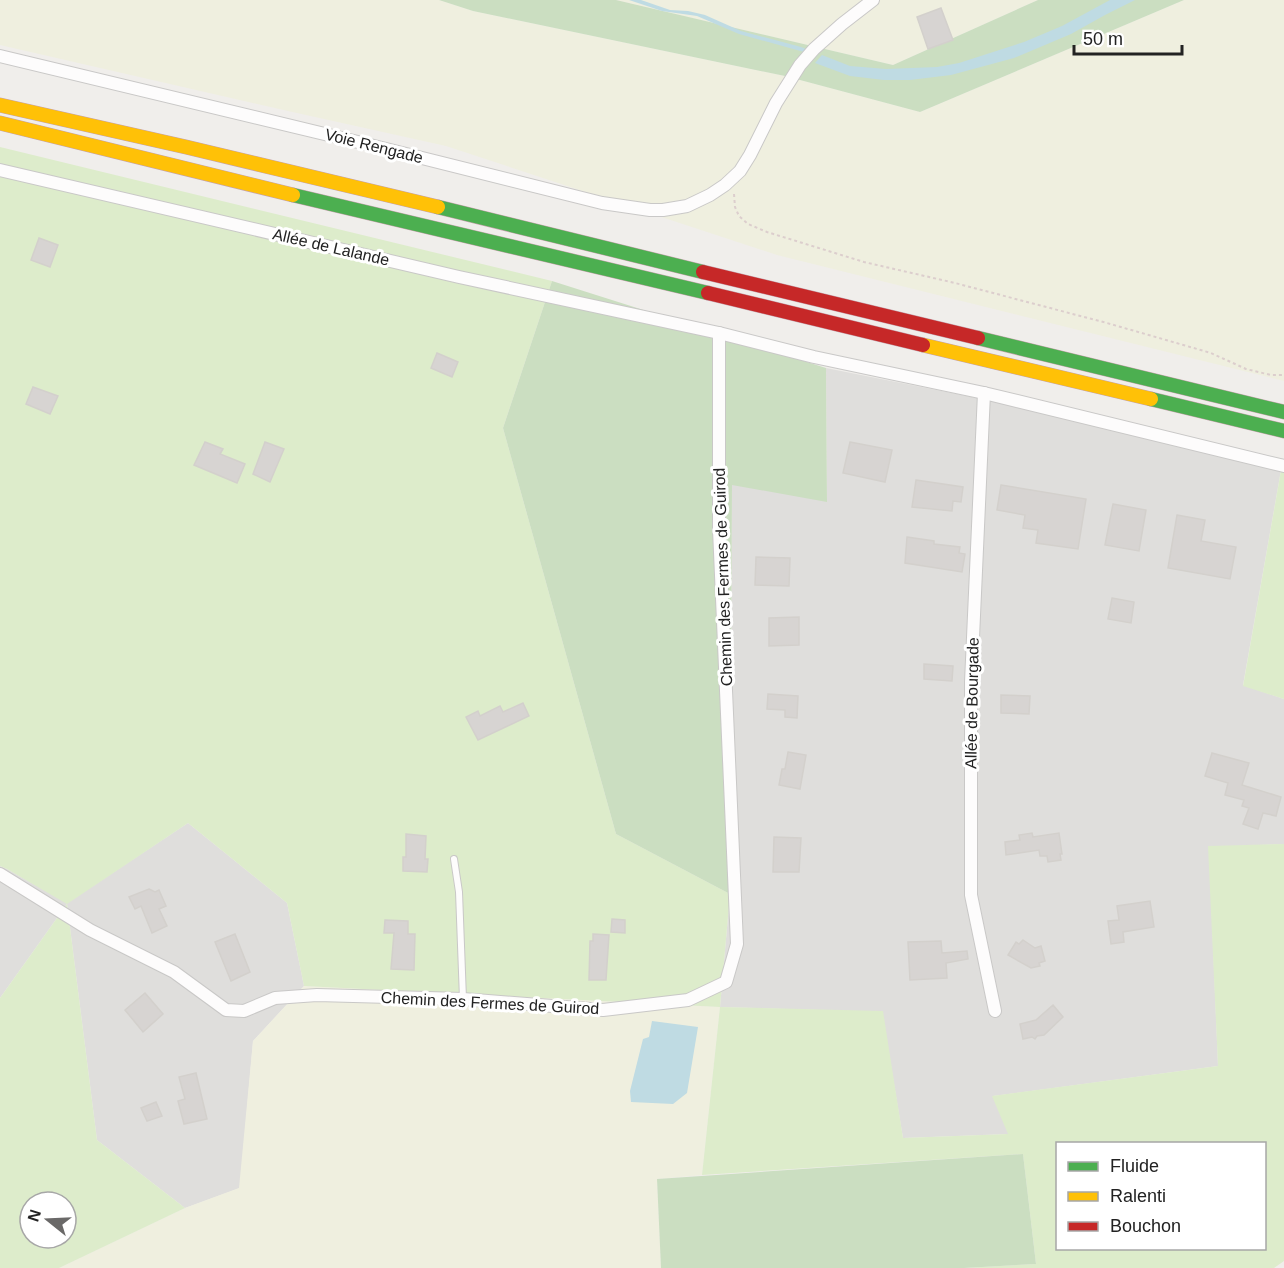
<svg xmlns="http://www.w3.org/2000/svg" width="1284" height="1268" font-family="Arial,sans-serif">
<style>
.residential{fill:#dfdedc}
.farmland{fill:#efefdf}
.grass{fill:#ddeccb;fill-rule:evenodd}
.forest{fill:#cbdec1}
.water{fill:#bfdbe3}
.building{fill:#d7d4d2;stroke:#d3d0cc;stroke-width:1.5}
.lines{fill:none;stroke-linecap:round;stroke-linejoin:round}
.lane-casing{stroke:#c9c8c7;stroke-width:8}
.street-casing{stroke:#c9c8c7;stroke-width:14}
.fast-casing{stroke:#c5a2ac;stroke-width:15}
.slow-casing{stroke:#c5a2ac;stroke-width:15}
.jam-casing{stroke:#c5a2ac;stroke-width:15}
.path{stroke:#dccecd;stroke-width:2;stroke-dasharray:3 3;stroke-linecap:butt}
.lane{stroke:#fdfcfc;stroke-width:6}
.street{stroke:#fdfcfc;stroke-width:12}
.fast{stroke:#4caf50;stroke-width:14}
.slow{stroke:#ffc107;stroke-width:14}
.jam{stroke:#c62828;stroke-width:14}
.labels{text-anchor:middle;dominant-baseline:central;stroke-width:6;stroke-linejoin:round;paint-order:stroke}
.street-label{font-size:16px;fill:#222;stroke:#fff}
</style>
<rect width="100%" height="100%" fill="#f0eeeb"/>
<g class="residential">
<polygon points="826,368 1283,459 1243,685 1284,699 1284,844 1209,847 1218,1066 993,1096 1009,1134 903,1138 882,1012 720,1007 730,894 732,484 827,501"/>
<polygon points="188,823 287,903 304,986 253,1041 240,1188 185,1208 97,1140 67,904 0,998 0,866 7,869 67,903"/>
</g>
<g class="farmland">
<polygon points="0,0 439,0 473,11 785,76 920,112 1184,0 1284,0 1284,381 777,255 446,146 288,111 0,45"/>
<polygon points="616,0 1038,0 893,65"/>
<polygon points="304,986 720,1007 702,1175 657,1179 661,1268 59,1268 185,1208 239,1188 253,1041"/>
</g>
<g class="grass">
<path d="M 0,147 L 552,281 L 503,428 L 616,834 L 730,894 L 720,1007 L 883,1011 L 903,1138 L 1008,1134 L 992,1096 L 1218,1066 L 1208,846 L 1284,844 L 1284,1261 L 1274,1268 L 964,1268 L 1036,1264 L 1023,1154 L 702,1175 L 720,1007 L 304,986 L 287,903 L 188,823 L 67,904 L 97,1140 L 185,1208 L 59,1268 L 0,1268 L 0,998 L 67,904 L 7,869 L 0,866 ZM 1058,1144 L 1264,1144 L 1264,1248 L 1058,1248 ZM 30,1202 L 66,1202 L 66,1238 L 30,1238 Z"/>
<polygon points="1283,459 1284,460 1284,699 1243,686"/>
</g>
<g class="forest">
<polygon points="439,0 616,0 893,65 1038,0 1184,0 920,112 785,76 473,11"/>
<polygon points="552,281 826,368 827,502 732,485 730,894 616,834 503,428"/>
<polygon points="1023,1154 1036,1264 964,1268 661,1268 657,1179"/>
</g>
<g class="water">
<polygon points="629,0 641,0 670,10 688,11 705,15 741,31 801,47 806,49 804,52 739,34 697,16 662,11"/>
<polygon points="1110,0 1135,0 1105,15 1071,34 1014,58 951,75 910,80 884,80 850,76 815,63 822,55 850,66 886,69 937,67 959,63 1024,42 1062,26"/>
<polygon points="652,1021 698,1027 687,1093 673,1104 631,1102 630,1091 643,1039 649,1037"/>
</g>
<g class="building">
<polygon points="941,8 953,40 928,49 917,17"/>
<polygon points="39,238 58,245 50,267 31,260"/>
<polygon points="437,353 458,362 452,377 431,368"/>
<polygon points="33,387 58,396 50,414 26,404"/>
<polygon points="205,442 223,449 220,454 245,464 237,483 194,465"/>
<polygon points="265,442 284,449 270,482 253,474"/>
<polygon points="850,442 892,450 885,482 843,473"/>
<polygon points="916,480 963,487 961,502 953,501 952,511 912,507"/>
<polygon points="1001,485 1086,499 1078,549 1036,543 1038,530 1023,528 1025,515 997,510"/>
<polygon points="1113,504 1146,510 1139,551 1105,545"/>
<polygon points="1177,515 1205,520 1201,541 1236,547 1230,579 1168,568"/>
<polygon points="907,537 934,541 934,544 960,547 959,553 965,554 962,572 905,563"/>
<polygon points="756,557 790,558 789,586 755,585"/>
<polygon points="1112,598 1134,602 1131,623 1108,619"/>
<polygon points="799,617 799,645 769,646 769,618"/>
<polygon points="924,664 953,666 952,681 924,679"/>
<polygon points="768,694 798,696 797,718 785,717 785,710 767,709"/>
<polygon points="1001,695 1030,696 1029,714 1001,713"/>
<polygon points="523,703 529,716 478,740 466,717 478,711 480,716 500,706 503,712"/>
<polygon points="788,752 806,755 800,789 779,785 782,769 785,769"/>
<polygon points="1212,753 1249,763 1242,785 1281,797 1276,816 1263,813 1258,829 1243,824 1249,808 1242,806 1244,800 1225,795 1228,783 1205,776"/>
<polygon points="1032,833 1033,837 1059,833 1062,854 1060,854 1061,860 1048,862 1047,856 1040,856 1039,850 1006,855 1005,842 1020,840 1019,835"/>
<polygon points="406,834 426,836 425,859 428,859 427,872 403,871 403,857 406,857"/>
<polygon points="774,837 801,838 799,872 773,872"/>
<polygon points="149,889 155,892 159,890 166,906 159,909 167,926 152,933 141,906 135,909 129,897"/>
<polygon points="1150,901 1154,927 1123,932 1124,942 1111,944 1108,921 1119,920 1117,906"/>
<polygon points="612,919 625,920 625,933 611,932"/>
<polygon points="385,920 408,921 408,934 415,934 414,970 391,969 394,933 384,933"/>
<polygon points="235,934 250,972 231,981 215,942"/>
<polygon points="593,934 609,935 606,980 589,980 590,941 593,941"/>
<polygon points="1023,940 1035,948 1041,946 1045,961 1039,963 1040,966 1031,968 1008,955 1016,942 1019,944"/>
<polygon points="941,941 942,953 967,951 968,959 946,963 947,978 910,980 908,942"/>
<polygon points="145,993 163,1014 143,1032 125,1010"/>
<polygon points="1053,1005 1063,1017 1044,1035 1037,1036 1035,1039 1032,1037 1023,1039 1020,1024 1036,1020"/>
<polygon points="196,1073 207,1119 184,1124 178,1101 185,1099 179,1077"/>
<polygon points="156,1102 162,1116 147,1121 141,1108"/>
</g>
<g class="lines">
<defs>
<polyline id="lane" points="454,859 459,892 463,999"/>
<g id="street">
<polyline points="0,56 362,143 602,203 650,210 663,210 687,206 710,195 725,185 740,171 750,155 776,103 800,65 814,49 842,24 873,0"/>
<polyline points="0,170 459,277 719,333 814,357 984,393 1284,466"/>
<polyline points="984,393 971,682 971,895 995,1011"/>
<polyline points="0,874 90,930 174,972 226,1010 244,1011 275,998 317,995 463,999 603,1010 688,1000 726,982 737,944 719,529 719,333"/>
</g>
<g id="fast">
<polyline points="293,195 708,293"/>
<polyline points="438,207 703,272"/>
<polyline points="978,338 1284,412"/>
<polyline points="1151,399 1284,431"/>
</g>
<g id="slow">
<polyline points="0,105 186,147 438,207"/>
<polyline points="0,123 293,195"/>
<polyline points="923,345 1151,399"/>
</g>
<g id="jam">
<polyline points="703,272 978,338"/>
<polyline points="708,293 923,345"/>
</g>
</defs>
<use href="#lane" class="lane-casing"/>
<use href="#street" class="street-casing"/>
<use href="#fast" class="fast-casing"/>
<use href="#slow" class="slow-casing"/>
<use href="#jam" class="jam-casing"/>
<polyline class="path" points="734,194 735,207 739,216 748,224 767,232 864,262 955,283 1107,323 1211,353 1246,369 1271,375 1284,375"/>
<use href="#lane" class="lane"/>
<use href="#street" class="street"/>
<use href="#fast" class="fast"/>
<use href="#slow" class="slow"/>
<use href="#jam" class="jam"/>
</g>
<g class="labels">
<g class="street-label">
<text transform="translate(374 146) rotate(14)">Voie Rengade</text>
<text transform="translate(331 247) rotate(13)">Allée de Lalande</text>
<text transform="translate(723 577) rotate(-92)">Chemin des Fermes de Guirod</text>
<text transform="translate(972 703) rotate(-89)">Allée de Bourgade</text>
<text transform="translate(490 1003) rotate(3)">Chemin des Fermes de Guirod</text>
</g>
</g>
<rect x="1056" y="1142" width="210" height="108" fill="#ffffff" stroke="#a7a7a7" stroke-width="1.5"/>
<rect x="1068" y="1162" width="30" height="9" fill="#4caf50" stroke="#a7a7a7" stroke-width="1.5"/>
<text x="1110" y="1172" font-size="18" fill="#222222">Fluide</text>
<rect x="1068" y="1192" width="30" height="9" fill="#ffc107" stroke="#a7a7a7" stroke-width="1.5"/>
<text x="1110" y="1202" font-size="18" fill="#222222">Ralenti</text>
<rect x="1068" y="1222" width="30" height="9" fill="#c62828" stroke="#a7a7a7" stroke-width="1.5"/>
<text x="1110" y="1232" font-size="18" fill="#222222">Bouchon</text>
<g transform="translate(48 1220) rotate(288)"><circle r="28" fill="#ffffff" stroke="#a7a7a7" stroke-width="1.5"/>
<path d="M0-4.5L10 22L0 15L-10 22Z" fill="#6a6968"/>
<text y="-9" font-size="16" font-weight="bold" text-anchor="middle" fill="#222222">N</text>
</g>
<path d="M1074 45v9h108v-9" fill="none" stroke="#222222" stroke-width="3"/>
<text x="1083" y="45" font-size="18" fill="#222222" stroke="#ffffff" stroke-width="4.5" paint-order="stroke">50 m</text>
</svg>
